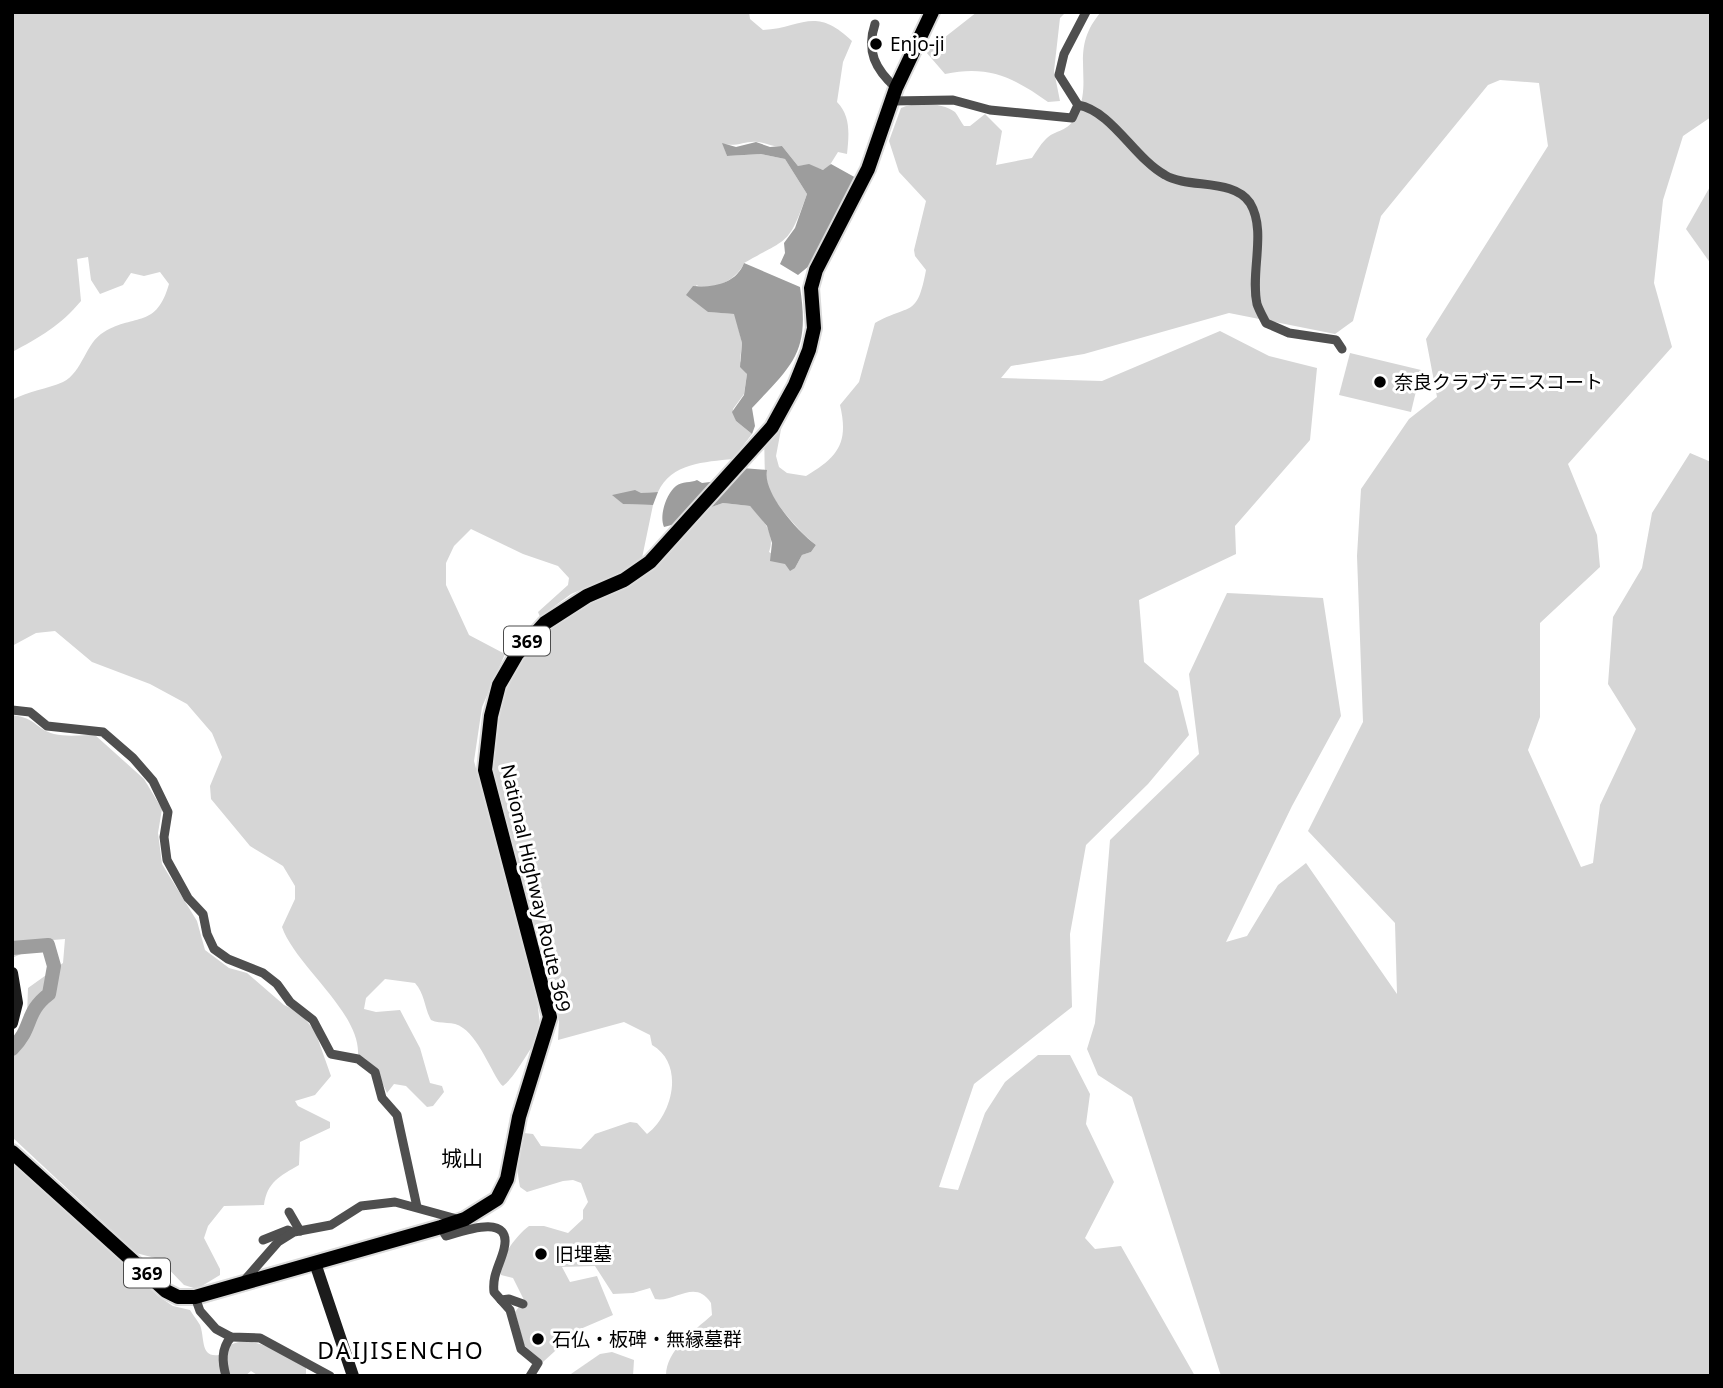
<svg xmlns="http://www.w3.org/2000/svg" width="1723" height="1388" font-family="'Noto Sans','Noto Sans JP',sans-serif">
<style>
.green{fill:#d6d6d6}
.water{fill:#9d9d9d}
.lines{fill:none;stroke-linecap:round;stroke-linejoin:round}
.river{stroke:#9d9d9d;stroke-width:14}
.trunk-casing{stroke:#dbdbdb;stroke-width:18}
.minor{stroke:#4f4f4f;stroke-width:9}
.secondary{stroke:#1c1c1c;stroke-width:12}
.trunk{stroke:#000;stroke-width:14}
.poi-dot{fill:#000;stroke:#fff;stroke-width:2.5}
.labels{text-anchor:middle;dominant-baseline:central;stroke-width:6;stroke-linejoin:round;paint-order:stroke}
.shield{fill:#fff;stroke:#4c4c4c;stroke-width:2}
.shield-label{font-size:18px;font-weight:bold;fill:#000}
.poi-label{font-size:19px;fill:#000;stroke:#fff;text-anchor:start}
.street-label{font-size:19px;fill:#000;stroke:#fff}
.neighbourhood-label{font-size:21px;fill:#000;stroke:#fff}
.quarter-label{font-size:23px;letter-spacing:2px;fill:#000;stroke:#fff}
</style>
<rect width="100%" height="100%" fill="#fff"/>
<g class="green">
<path d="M 12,12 L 749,12 L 750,19 L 763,30 C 802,28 815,5 852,41 L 843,62 L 837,102 C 851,116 849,135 847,154 L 838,152 L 828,168 L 823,170 L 809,165 L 798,166 L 782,146 C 772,147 767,143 758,142 C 746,140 738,147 723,144 L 727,156 L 761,154 L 785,159 L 807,194 C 788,246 790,237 744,263 C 737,280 713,292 696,285 L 708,312 L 735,314 L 742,343 L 740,361 L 747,374 L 744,394 L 733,409 L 736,421 L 752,434 L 733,459 C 705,462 671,463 658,492 L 613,495 L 623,504 L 653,505 L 642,558 L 626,571 L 571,594 L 540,617 L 538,612 L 568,585 L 569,578 L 558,566 L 523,554 L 471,529 L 454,546 L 446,563 L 446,585 L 469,635 L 505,654 L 482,707 L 474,761 L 536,990 L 541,1034 C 529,1049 516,1076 503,1086 C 495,1081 481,1040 463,1028 C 453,1020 441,1025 431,1020 C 424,1007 425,994 415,983 L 385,979 L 366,998 L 364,1009 L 376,1012 L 400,1010 L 420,1048 L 430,1083 L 442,1086 L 444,1092 L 433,1106 L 427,1107 L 406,1086 L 394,1084 L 387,1093 L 376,1069 L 358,1054 C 360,1012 295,965 282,927 L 295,899 L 295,886 L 283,866 L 250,846 L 211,799 L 210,786 L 222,757 L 212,733 L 187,704 L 150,684 L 92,662 L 55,631 L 36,633 L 12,646 L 12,400 C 28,391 47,389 63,382 C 83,372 85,343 104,332 C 136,313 156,329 169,284 L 160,272 L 144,276 L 131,273 L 123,285 L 100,294 L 91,280 L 88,257 L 77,259 L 81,301 C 61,325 39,338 12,352 Z"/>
<path d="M 977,12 L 1066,12 L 1060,18 L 1054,71 L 1060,101 L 1048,102 C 1013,77 988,65 945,74 L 926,52 Z"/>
<path d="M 1101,12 L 1711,12 L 1711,117 L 1683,136 L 1663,200 L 1654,283 L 1672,347 L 1568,464 L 1597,535 L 1600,567 L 1540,623 L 1540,717 L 1528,750 L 1581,867 L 1593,863 L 1600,805 L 1636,729 L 1608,684 L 1613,617 L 1642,568 L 1652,513 L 1690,453 L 1711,462 L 1711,1376 L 1221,1376 L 1132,1097 L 1098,1075 L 1087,1049 L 1095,1023 L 1110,840 L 1199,754 L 1189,674 L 1227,593 L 1323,598 L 1341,716 L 1292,806 L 1226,942 L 1247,936 L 1278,885 L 1306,863 L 1397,994 L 1395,923 L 1308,831 L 1363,722 L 1357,556 L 1361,489 L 1409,419 L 1437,397 L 1426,339 L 1548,146 L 1539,83 L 1500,80 L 1488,85 L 1381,216 L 1353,321 L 1335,334 L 1229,313 L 1084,354 L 1011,366 L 1001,378 L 1102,381 L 1220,331 L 1269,356 L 1317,368 L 1310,440 L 1235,526 L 1236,554 L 1139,600 L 1144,662 L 1178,691 L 1189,735 L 1148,784 L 1086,845 L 1070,934 L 1072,1007 L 974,1084 L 939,1187 L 958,1190 L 985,1113 L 1005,1082 L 1038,1055 L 1070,1055 L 1090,1094 L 1086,1124 L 1114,1182 L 1085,1238 L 1095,1249 L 1121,1246 L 1195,1376 L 666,1376 C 666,1350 694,1331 712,1315 L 711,1303 C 695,1278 675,1303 655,1299 L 650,1288 L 633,1293 L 613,1294 L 595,1266 L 562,1267 L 570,1282 L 597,1276 L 613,1315 L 578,1330 L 543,1362 L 524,1345 L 515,1312 L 524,1300 L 513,1278 L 501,1275 C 498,1258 517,1235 529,1226 L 544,1226 L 568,1233 L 583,1219 L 583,1210 L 588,1202 L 581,1183 L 573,1180 L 563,1181 L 527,1192 L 520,1187 C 517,1170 513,1147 524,1133 L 533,1134 L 541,1146 L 581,1149 L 595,1134 L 630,1122 L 637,1123 L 647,1134 C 673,1114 685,1064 652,1045 L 650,1035 L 624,1022 L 558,1040 L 559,1021 L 492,766 L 495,714 L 504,683 L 531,642 L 553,623 L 646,574 L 703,510 L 723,503 L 750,506 C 763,519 776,534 769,552 L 795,568 L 802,555 L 811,552 L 816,545 C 802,535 768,497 766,481 C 764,469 765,456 764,443 L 780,423 L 782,424 L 776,456 L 779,467 L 787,473 L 806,476 C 838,457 849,443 840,405 L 859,382 L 875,323 C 910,303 917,319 926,270 L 915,256 L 914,250 L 926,201 L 899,172 L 889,141 L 901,108 C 913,102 943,102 955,112 C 958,116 961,122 964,126 L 970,126 L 985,114 L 1002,131 L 996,165 L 1032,158 C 1036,152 1040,145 1045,140 C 1056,128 1068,134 1077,114 C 1094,78 1068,50 1101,12 Z"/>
<polygon points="1711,185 1711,264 1686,229"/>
<polygon points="1350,353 1421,370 1411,412 1339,395"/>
<path d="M 12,715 C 37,718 35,729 54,734 C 66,737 83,735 95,735 L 144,779 L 162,809 L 158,833 L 162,864 L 197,921 L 205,950 L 229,968 L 247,973 L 284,1005 L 299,1012 L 315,1031 L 331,1076 L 315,1095 L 295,1101 L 298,1106 L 330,1122 L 330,1128 L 300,1142 L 299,1165 C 280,1176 267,1182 264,1205 L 224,1206 L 208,1226 L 204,1238 L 220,1269 L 220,1275 L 197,1289 L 184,1285 L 159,1259 L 136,1253 L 12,1137 L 12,1051 C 29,1039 27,1007 28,988 L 63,963 L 65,939 L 53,940 L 12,958 Z"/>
<path d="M 12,1159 L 158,1296 L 173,1306 L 190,1310 C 193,1315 197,1320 200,1325 C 205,1338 200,1358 219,1355 C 242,1324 282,1354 306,1368 L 306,1376 L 259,1376 L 251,1371 L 245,1376 L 12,1376 Z"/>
<polygon points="612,1352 634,1360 633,1376 568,1376 600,1354"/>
</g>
<g class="water">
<polygon points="756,142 770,147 782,146 798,166 809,164 823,170 831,164 858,179 809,266 798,275 780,264 785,253 784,243 795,228 807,194 785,159 761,154 727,156 722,143 736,147"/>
<path d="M 744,263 L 800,287 C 810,352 794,363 752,408 L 755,426 L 752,434 L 736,421 L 732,412 L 744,395 L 747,374 L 740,367 L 742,343 L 734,314 L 708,312 L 686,295 L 693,286 C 712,288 736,284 744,263 Z"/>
<path d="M 742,468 L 767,470 C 762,492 798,532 816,545 L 811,552 L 802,555 L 795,568 L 790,571 L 785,564 L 770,561 L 772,543 L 767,526 L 750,506 L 723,503 L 703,510 Z"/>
<path d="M 697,480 L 702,483 L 718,481 L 679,523 L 664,527 C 659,516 666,494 676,486 C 682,481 691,483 697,480 Z"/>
<polygon points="635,490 641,493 658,492 653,505 623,504 612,495"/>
</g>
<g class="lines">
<path class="river" d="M 12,948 L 48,945 L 54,966 L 49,994 C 24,1013 34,1027 12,1049"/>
<defs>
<polyline id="trunk" points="12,1152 166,1291 178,1297 195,1297 441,1227 465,1219 497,1199 507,1179 519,1117 550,1017 485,770 491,716 499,685 517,654 545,623 587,596 624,580 650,562 772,427 795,385 809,350 814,328 811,288 816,270 868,169 896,88 932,12"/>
</defs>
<use href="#trunk" class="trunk-casing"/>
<g class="minor">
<path d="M 875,24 C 866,51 875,69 896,88"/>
<polyline points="892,101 953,100 990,110 1072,118 1078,105 1059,75 1064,54 1086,12"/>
<path d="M 1078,105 C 1112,111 1134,158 1165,175 C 1188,189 1234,178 1250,203 C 1267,231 1250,272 1257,304 C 1259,310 1263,317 1266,323 L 1289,333 L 1336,340 L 1342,349"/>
<polyline points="12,710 30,712 47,726 103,732 133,758 153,781 168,812 164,837 167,860 188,898 203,914 207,934 214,949 228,959 263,973 277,984 290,1002 313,1020 331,1054 358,1059 375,1072 382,1098 397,1115 417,1207"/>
<polyline points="289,1212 300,1231"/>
<path d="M 441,1227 L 446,1236 C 463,1231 513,1212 504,1249 C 500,1265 492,1275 494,1292 L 510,1310 L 521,1349 L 538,1363 L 530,1376"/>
<polyline points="263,1240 288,1230 292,1232"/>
<polyline points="243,1282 278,1242 294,1232 331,1225 361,1206 395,1202 457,1219"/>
<polyline points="195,1297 200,1311 216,1329 231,1337 260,1338 330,1376"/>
<polyline points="501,1300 509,1299 523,1304"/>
<path d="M 226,1376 C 222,1362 221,1349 231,1337"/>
</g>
<g class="secondary">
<polyline points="12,973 17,1003 12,1023"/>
<polyline points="315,1263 353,1376"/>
</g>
<use href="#trunk" class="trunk"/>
</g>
<g class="poi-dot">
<circle cx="876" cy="44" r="7"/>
<circle cx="1380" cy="382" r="7"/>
<circle cx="541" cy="1254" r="7"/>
<circle cx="538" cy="1339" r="7"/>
</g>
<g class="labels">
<g class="shield">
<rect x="504" y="626.5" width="46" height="29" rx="5"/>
<rect x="124" y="1258.5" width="46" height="29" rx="5"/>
</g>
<g class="shield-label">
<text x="527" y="641">369</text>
<text x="147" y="1273">369</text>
</g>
<g class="poi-label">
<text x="890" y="44">Enjo-ji</text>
<text x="1394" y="382">奈良クラブテニスコート</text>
<text x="555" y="1254">旧埋墓</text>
<text x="552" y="1339">石仏・板碑・無縁墓群</text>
</g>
<g class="street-label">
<text transform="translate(536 888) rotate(77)">National Highway Route 369</text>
</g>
<g class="neighbourhood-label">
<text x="462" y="1158">城山</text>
</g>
<g class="quarter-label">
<text x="401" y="1350">DAIJISENCHO</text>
</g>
</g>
<rect width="1723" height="1388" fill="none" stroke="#000000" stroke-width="28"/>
</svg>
